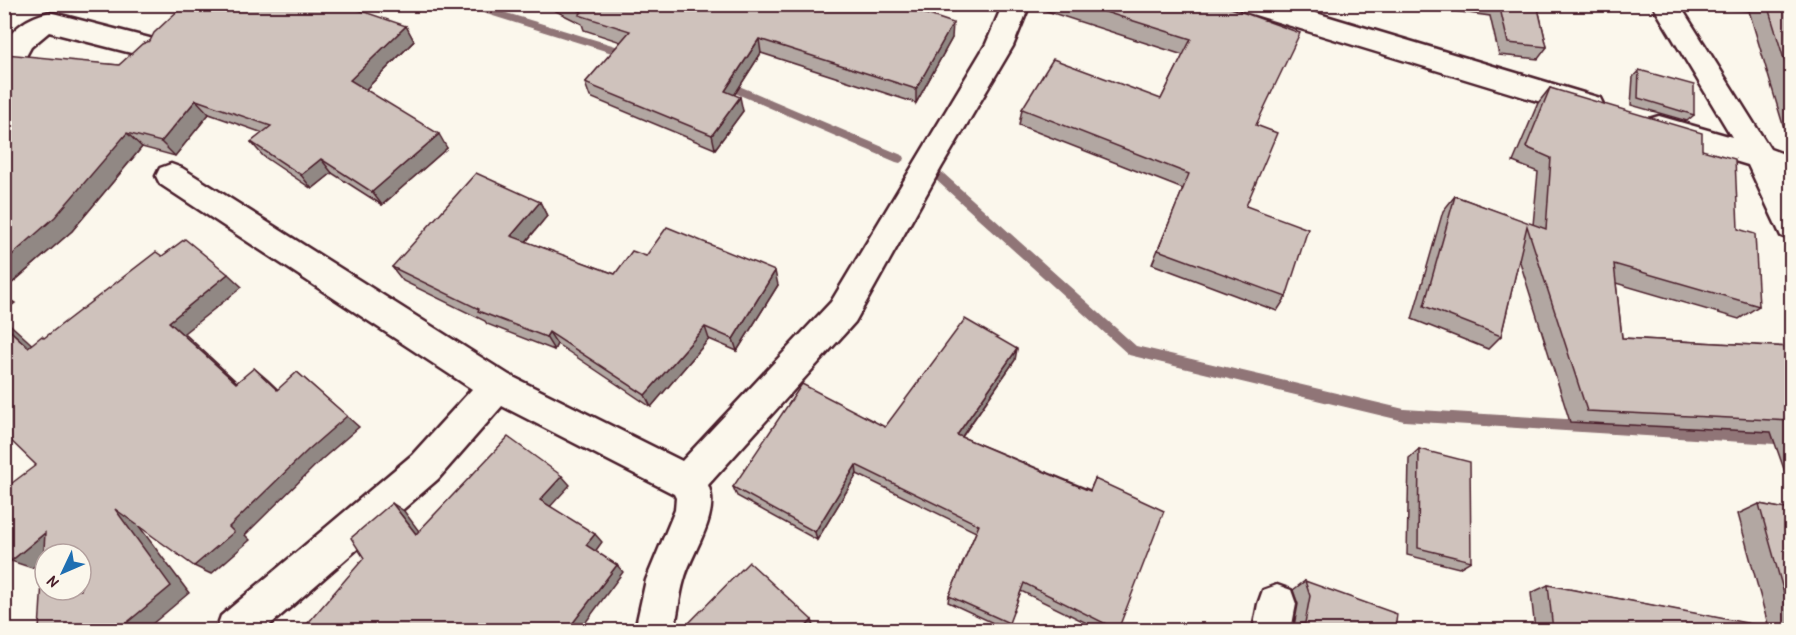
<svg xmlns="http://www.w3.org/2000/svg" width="1796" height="635" font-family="'Patrick Hand',sans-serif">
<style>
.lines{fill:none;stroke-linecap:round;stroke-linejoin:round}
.stream{fill:#907477;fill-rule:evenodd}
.minor-casing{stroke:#4a1f2b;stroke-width:5}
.minor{fill:#fbf7ec;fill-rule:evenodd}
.wall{fill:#b2a7a2;stroke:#4a1f2b;stroke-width:1.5}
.shaded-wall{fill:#918884;stroke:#4a1f2b;stroke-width:1.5}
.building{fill:#cfc2bc;stroke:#4a1f2b;stroke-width:1.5;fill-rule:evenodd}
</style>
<rect width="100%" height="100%" fill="#fbf7ec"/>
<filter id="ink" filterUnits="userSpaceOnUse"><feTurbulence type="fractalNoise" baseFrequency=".0167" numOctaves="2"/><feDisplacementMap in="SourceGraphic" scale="12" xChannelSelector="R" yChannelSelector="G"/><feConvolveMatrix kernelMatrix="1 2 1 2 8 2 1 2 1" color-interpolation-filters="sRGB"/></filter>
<g filter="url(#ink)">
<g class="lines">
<g class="stream">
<polygon points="459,4 477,4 632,51 633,54 628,58 461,6"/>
<polygon points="725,80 904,156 905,159 900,163 896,162 721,87 720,84 721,81"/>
<polygon points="939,172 943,173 1136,346 1404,409 1792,433 1792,445 1404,421 1133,356 1129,355 935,179 933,176"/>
</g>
<defs>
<g id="minor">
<path d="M 1003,4 L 1030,4 L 1013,46 L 941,168 L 855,322 L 708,485 C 721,515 692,551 684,580 C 679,597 678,614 674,630 L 635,630 L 646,580 L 675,510 L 676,498 L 674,494 L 502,406 L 438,479 L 264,630 L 216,630 L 221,616 L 412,455 L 472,389 L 160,184 L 156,176 L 160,168 L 171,164 L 182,168 L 509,375 L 682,461 L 831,302 L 986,44 Z"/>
<polygon points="1239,4 1286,4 1600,98 1604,106 1600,114 1590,117 1242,11"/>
<polygon points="1652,4 1679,4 1770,149 1792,157 1792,182 1785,180 1792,193 1792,240 1781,236 1748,165 1649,135 1644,127 1649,119 1659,116 1732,137"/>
<path d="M 49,12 L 161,41 L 165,48 L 161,55 L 151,58 L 49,32 L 31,47 L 14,78 L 4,81 L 4,44 C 16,25 28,18 49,12 Z"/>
<polygon points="1277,585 1291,590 1296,604 1291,630 1253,630 1258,604 1263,590"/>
</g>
</defs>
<use href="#minor" class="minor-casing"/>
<use href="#minor" class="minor"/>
</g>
<g class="wall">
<polygon points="542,4 896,4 952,38 916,103 761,53 734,95 743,111 715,149 590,97 585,83 621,42 584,30 582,24"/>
<polygon points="1031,4 1220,4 1256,125 1246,206 1286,297 1277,311 1152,264 1183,189 1019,125 1022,109 1161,99 1183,55 1031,6"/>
<polygon points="1402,4 1537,4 1547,47 1538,59 1499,55 1490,16"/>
<polygon points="1791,4 1791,145 1789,145 1749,11 1682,5"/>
<polygon points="406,26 414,41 365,90 447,148 382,205 332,173 312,189 263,156 251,142 263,133 209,114 175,156 142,147 72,231 4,290 4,56 119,65 150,41"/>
<polygon points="1639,70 1694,115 1687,121 1631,105 1633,77"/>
<polygon points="1550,88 1702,150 1738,229 1759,306 1739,319 1616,283 1622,338 1791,347 1791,489 1771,432 1570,422 1519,259 1501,336 1488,349 1412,319 1443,211 1455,196 1533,225 1538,172 1513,162 1538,103"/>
<polygon points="540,202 547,216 526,242 615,274 646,256 778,285 737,351 709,339 651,407 557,344 554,350 487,324 485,321 403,281 392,267"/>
<polygon points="1015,360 962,437 1090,490 1095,479 1118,630 1101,630 1021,591 1006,629 948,602 949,596 976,532 857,474 817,540 737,496 733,487 885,427"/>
<polygon points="1419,449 1471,561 1459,568 1407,555 1409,458"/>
<polygon points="1759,504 1791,510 1791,630 1535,630 1531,593 1548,585 1769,628 1738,514"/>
<polygon points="1305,581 1395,630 1287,630 1294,626 1298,604 1293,590"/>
</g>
<g class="shaded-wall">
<polygon points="953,23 952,38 916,103 916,89"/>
<polygon points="406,26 414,41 360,95 350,80"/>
<polygon points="759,39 761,53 728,105 725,91"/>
<polygon points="740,97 743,111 715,149 712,135"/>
<polygon points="196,100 209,114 175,156 161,142"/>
<polygon points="127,133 142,147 72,231 4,290 4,262"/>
<polygon points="439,134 447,148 382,205 372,192"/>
<polygon points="321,159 332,173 312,189 301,175"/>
<polygon points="540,202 547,216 519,250 511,236"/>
<polygon points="775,271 778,285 737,351 733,339"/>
<polygon points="228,274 242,287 184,333 250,394 236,383 169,322"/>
<polygon points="4,296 15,303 4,311"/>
<polygon points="4,319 47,358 28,347 4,325"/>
<polygon points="705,327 709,339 651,407 645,395"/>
<polygon points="549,332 557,344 554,350 546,337"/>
<polygon points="1017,349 1015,360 956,445 957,435"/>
<polygon points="254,368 268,380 290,401 277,390"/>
<polygon points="297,372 359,427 321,460 245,535 250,540 211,574 194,566 229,527"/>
<polygon points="856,465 857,474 817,540 815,532"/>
<polygon points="562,476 570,485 548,509 540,500"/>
<polygon points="392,503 404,511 427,542 416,534"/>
<polygon points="115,509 133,518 189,593 145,630 118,630"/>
<polygon points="45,533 45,558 32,568 11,561"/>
<polygon points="595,534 602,542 594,553 586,545"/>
<polygon points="617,565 623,572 580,630 572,624"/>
<polygon points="812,620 814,626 810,630 803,630"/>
</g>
<g class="building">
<polygon points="185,4 341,4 406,26 350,80 439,134 372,192 321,159 301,175 251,142 271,126 196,100 161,142 127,133 55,217 4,262 4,56 6,54 119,65 142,44 150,41 154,33"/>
<polygon points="567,4 896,4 953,23 916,89 759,39 725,91 740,97 712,135 585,83 630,31 579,15 582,12"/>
<polygon points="1080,4 1220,4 1300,33 1256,125 1277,133 1246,206 1308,229 1286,297 1158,250 1189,174 1022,109 1053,59 1161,99 1191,39"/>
<polygon points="1499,4 1537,4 1547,47 1508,43"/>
<polygon points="1767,4 1791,4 1791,82"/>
<polygon points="1639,70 1694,85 1694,115 1638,98"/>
<polygon points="1550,88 1702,133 1702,150 1735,159 1738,229 1755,234 1759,306 1614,264 1622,338 1791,347 1791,421 1587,411 1527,226 1501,336 1424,306 1455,196 1546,229 1551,158 1526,147"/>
<polygon points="476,173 540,202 511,236 615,274 632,251 646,256 667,227 775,271 733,339 705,327 645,395 549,332 546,337 478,311 479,309 392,267"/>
<path d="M 185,239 L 228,274 L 169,322 L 236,383 L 254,368 L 277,390 L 297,372 L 347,416 L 308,450 L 229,527 L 234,532 L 194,566 L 115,509 L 171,586 L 118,630 L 39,630 L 45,533 L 11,561 L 4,552 L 4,489 L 36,465 L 4,434 L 4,325 L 28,347 L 42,336 L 44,338 L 156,252 L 162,256 ZM 45,554 L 81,554 L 81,590 L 45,590 Z"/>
<polygon points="965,319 1017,349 957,435 1090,491 1095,479 1164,511 1118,630 1024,583 1009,623 949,596 979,525 856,465 815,532 733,487 802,384 885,427"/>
<polygon points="508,437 562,476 540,500 595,534 586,545 617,565 572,624 581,630 302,630 364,558 351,538 392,503 416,534"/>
<polygon points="1419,449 1470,462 1471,561 1418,548"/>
<polygon points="1759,504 1791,510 1791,618"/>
<polygon points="749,562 812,620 803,630 682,630"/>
<polygon points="1305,581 1397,614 1395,630 1295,630 1295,625 1305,623 1310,596"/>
<polygon points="1548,585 1783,630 1553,630"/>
</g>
</g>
<rect width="1796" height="635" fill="none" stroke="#fbf7ec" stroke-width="24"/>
<rect x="12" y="12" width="1772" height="611" fill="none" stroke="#4a1f2b" stroke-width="2" filter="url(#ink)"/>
<g transform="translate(63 572) rotate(226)"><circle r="28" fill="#fbf7ec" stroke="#b4a19f" stroke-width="1.5"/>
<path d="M0-4.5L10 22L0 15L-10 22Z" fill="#1f6fb2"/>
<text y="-9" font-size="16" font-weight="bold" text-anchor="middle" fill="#4a1f2b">N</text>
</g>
</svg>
